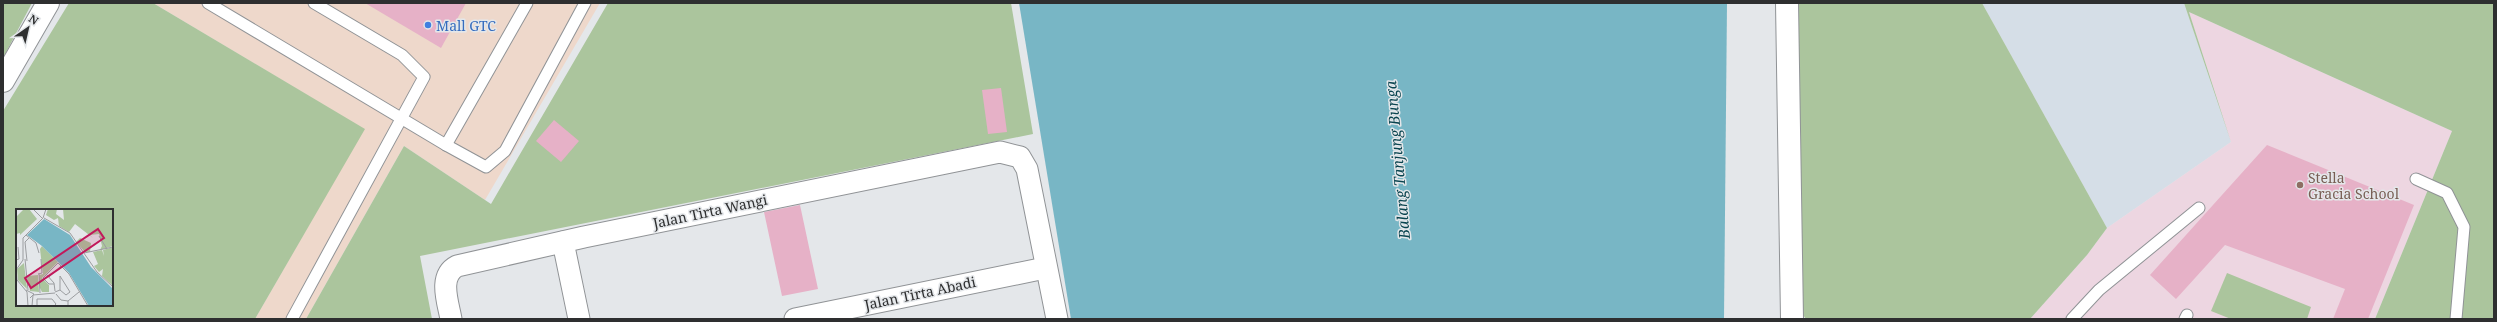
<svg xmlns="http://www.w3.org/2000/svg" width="2497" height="322" font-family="'Noto Serif',serif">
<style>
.commercial{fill:#eed8cb}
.built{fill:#d5dee7}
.education{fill:#edd6e1}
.green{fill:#abc59d;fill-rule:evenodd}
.water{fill:#78b6c5}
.building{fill:#e6b1c7}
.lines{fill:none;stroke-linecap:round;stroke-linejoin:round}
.lane-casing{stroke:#909396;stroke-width:13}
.street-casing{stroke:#909396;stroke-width:23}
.secondary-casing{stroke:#909396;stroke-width:24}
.lane{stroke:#fff;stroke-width:11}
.street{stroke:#fff;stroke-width:21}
.secondary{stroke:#fff;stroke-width:22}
.shop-dot{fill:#3f7fe0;stroke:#e4e7ea;stroke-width:1.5}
.education-dot{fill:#8d6e63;stroke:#e4e7ea;stroke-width:1.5}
.labels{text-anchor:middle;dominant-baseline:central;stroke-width:3;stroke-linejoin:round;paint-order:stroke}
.shop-label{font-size:14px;fill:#366cbe;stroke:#e4e7ea;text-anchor:start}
.education-label{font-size:14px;fill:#785e54;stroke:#e4e7ea;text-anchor:start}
.street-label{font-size:14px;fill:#2e2f30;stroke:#e4e7ea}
.water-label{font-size:15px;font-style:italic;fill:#09444f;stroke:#e4e7ea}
.inset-road{fill:none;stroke:#9b9da0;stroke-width:1}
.view{fill:#c2185b;fill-opacity:0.15;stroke:#c2185b;stroke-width:2}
.inset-edge{fill:none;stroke:#2e2f30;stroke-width:2}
</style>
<rect width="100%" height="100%" fill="#e4e7ea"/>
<polygon class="commercial" points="153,3 600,3 485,200 404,146 306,319 255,319 364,129"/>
<polygon class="built" points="1982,3 2184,3 2231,142 2107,228"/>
<polygon class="education" points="2189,12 2452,131 2375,319 2030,319 2087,255 2107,228 2231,142"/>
<g class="green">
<polygon points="3,3 32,3 3,58"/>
<path d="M 69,3 L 153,3 L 365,129 L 255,319 L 3,319 L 3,111 ZM 17,210 L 112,210 L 112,305 L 17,305 Z"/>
<polygon points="608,3 1011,3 1033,134 420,256 432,319 306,319 404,146 491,204"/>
<polygon points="1788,3 1982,3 2107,228 2087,255 2030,319 1806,319 1797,307"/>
<polygon points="2184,3 2494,3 2494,319 2375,319 2452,131 2189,12 2231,142"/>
<polygon points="2227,273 2311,307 2307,319 2231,319 2211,311"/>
</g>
<polygon class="water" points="1019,3 1727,3 1724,319 1071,319"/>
<g class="building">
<polygon points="365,3 466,3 441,48"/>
<polygon points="1001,88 1007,132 988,134 982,90"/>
<polygon points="554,120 579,141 561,162 536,141"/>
<polygon points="2267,145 2414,205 2368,319 2333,319 2345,289 2225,245 2176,299 2150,275"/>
<polygon points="800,205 818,289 782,296 764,212"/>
</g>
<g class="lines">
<defs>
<g id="lane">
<polyline points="208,3 446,145 486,167 505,151 585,3"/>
<polyline points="446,145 527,3"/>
<polyline points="2416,179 2447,193 2464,227 2456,319"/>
<polyline points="292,319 424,77 402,55 314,3"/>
<polyline points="2072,319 2099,290 2199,208"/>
<polyline points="2185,319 2187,315"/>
</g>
<g id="street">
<polyline points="563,242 579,319"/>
<path d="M 451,319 C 448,302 438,276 457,266 L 584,237 L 1000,152 L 1020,157 L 1027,169 L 1057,319"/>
<polyline points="795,319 1045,268"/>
</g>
<g id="secondary">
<polyline points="1787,3 1792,319"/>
<polyline points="3,81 48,3"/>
</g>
</defs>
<use href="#lane" class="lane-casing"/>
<use href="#street" class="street-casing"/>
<use href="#secondary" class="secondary-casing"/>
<use href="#lane" class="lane"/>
<use href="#street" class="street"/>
<use href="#secondary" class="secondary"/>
</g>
<circle class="shop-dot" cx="428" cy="25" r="4"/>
<circle class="education-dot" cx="2300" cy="185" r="4"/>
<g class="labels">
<g class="shop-label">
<text x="436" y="25">Mall GTC</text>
</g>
<g class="education-label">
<text x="2308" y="177">Stella<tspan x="2308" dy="16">Gracia School</tspan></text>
</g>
<g class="street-label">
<text transform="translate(710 211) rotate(-12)">Jalan Tirta Wangi</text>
<text transform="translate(920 293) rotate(-12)">Jalan Tirta Abadi</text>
</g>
<g class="water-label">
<text transform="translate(1397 160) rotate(-95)">Balang Tanjung Bunga</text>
</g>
</g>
<g transform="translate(16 209)">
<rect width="97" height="97" fill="#e4e7ea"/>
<path d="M 8,0 L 13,0 L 21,10 L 4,26 L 4,24 L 0,25 L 0,8 ZM 32,0 L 41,0 L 40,5 L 48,11 L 47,0 L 97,0 L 97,37 L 84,41 L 86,37 L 83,25 L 74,26 L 77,29 L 59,15 L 53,23 L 43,17 L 42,9 L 38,11 L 30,6 ZM 64,29 L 75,34 L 74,43 L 69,43 L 60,33 ZM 26,37 L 42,53 L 26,69 L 33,76 L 33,83 L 26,83 L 24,79 L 23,66 L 27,65 L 24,40 ZM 97,38 L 96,75 L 97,77 L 86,67 L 87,60 L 83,63 L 78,57 L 82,55 L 77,43 L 86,41 L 88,47 L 87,41 ZM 8,54 L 11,80 L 2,71 L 1,60 ZM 22,66 L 23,83 L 14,82 L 11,67 Z" fill="#abc59d"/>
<path d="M 28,10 L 54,26 L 75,58 L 97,80 L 97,97 L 73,97 L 53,64 L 26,37 L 11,26 Z" fill="#78b6c5"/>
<path class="inset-road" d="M 17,0 L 26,9M 28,9 L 54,24 L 81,63 L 97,78M 10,26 L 20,34 L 23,44M 83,27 L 91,40M 68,44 L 97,38M 9,50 L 12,81M 0,51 L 3,50 L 2,38M 11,52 L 9,33 L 13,29M 22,65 L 26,64 L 25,50M 23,65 L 24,84M 30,65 L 38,74 L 39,82M 33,68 L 45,57M 38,75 L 33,75 L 27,69 L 42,54 L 53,65 L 72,97M 10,81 L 18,85 L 14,89M 39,83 L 44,81 L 50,86 L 54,83 L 44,67 L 44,81M 40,85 L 45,91 L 52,92 L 52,97M 52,92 L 63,83M 12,97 L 11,83 L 1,71 L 0,61 L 7,51 L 7,29 L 27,9 L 30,0M 16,97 L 17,86 L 39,84M 21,97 L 21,90 L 36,90 L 40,95 L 38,97"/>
<path class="view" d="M 82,20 L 88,29 L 15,79 L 9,69 Z"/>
<rect width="97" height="97" class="inset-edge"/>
</g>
<rect width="2497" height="322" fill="none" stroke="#2e2f30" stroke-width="8"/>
<g transform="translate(28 28) rotate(34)" stroke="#e4e7ea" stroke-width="3" paint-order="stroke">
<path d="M0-3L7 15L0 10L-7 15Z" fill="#2e2f30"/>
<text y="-6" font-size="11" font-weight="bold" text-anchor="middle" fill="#2e2f30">N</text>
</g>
</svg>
